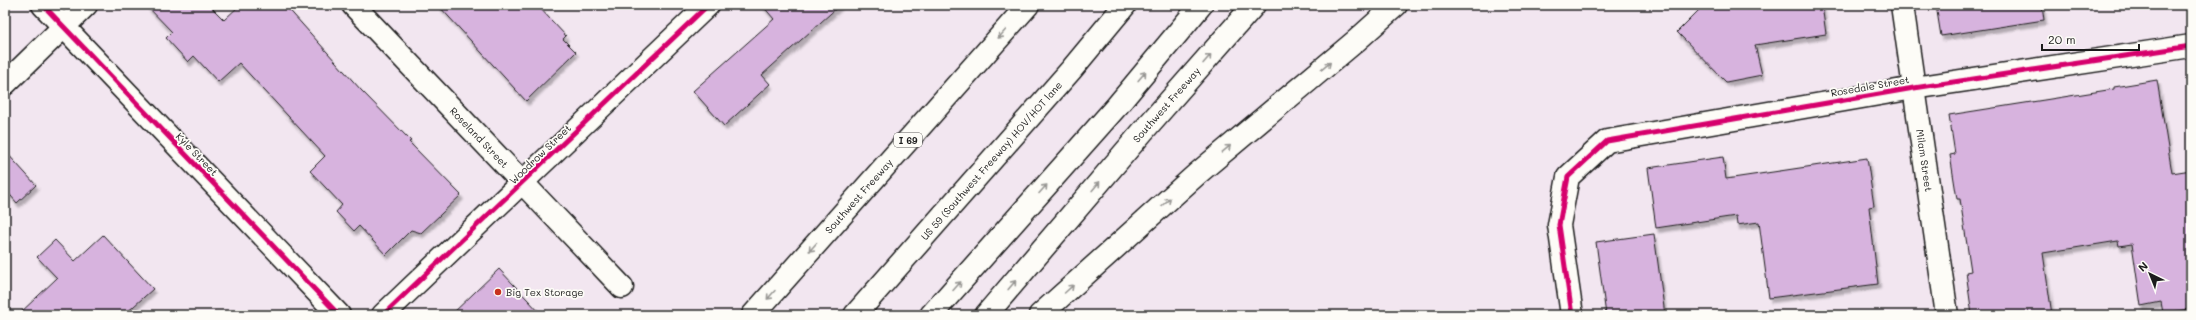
<svg xmlns="http://www.w3.org/2000/svg" width="2196" height="320" font-family="Mali,sans-serif">
<style>
.building{fill:#d7b3de;stroke:#1c1c1c;filter:url(#shadow)}
.lines{fill:none;stroke-linecap:round;stroke-linejoin:round}
.minor-casing{stroke:#1c1c1c;stroke-width:25}
.highway-casing{stroke:#1c1c1c;stroke-width:25}
.minor{stroke:#fdfcf7;stroke-width:22}
.highway{stroke:#fdfcf7;stroke-width:22}
.cycleway-casing{stroke:#fdfcf7;stroke-width:8}
.cycleway{stroke:#d6006c;stroke-width:5}
.oneway{stroke:#989794}
.poi-dot{fill:#c8321e;stroke:#fdfcf7;stroke-width:1.5}
.labels{text-anchor:middle;dominant-baseline:central;stroke-width:3.5;stroke-linejoin:round;paint-order:stroke}
.shield{fill:#fdfcf7;stroke:#605f5e;stroke-width:1}
.shield-label{font-size:9px;font-weight:bold;fill:#1c1c1c}
.street-label{font-size:10px;fill:#1c1c1c;stroke:#fdfcf7}
.poi-label{font-size:10px;fill:#1c1c1c;stroke:#fdfcf7;text-anchor:start}
</style>
<defs>
<filter id="shadow"><feDropShadow dx="2.5" dy="4.5" stdDeviation="1" flood-color="#0004"/></filter>
</defs>
<rect width="100%" height="100%" fill="#f2e6f0"/>
<filter id="ink" filterUnits="userSpaceOnUse"><feTurbulence type="fractalNoise" baseFrequency=".025" numOctaves="2"/><feDisplacementMap in="SourceGraphic" scale="8" xChannelSelector="R" yChannelSelector="G"/><feConvolveMatrix kernelMatrix="1 2 1 2 8 2 1 2 1" color-interpolation-filters="sRGB"/></filter>
<g filter="url(#ink)">
<g class="building">
<polygon points="146,5 209,5 224,20 240,5 285,5 361,90 411,141 409,142 461,195 421,233 411,230 386,255 359,226 354,231 336,212 342,205 310,171 325,156 239,63 218,82 194,56 188,62 166,38 172,32"/>
<polygon points="438,5 537,5 566,36 563,39 576,52 526,101"/>
<polygon points="762,5 840,5 762,75 770,84 724,126 693,91 774,19"/>
<polygon points="1704,5 1822,5 1826,34 1755,45 1762,75 1726,82 1677,32"/>
<polygon points="1936,5 2042,5 2044,20 1941,36"/>
<polygon points="2157,80 2172,173 2191,170 2191,309 2163,313 2161,302 2141,306 2132,244 2119,246 2118,241 2043,253 2052,315 1972,315 1966,272 1971,271 1960,199 1957,199 1950,155 1955,154 1949,115 2114,89 2114,87"/>
<polygon points="5,151 36,185 17,203 5,189"/>
<polygon points="1723,157 1726,179 1867,158 1874,206 1869,207 1878,284 1769,298 1759,222 1737,225 1736,216 1656,228 1648,168"/>
<polygon points="1654,234 1665,315 1606,315 1596,242"/>
<polygon points="103,235 153,289 124,315 18,315 57,278 37,257 55,240 75,261"/>
<polygon points="499,269 542,315 451,315"/>
</g>
<g class="lines">
<defs>
<g id="minor">
<polyline points="43,5 339,315"/>
<path id="s1" d="M 353,5 L 622,287"/>
<path id="s2" d="M 1902,5 L 1947,315"/>
<polyline points="5,84 86,5"/>
<polyline points="383,315 708,5"/>
<polyline points="1572,315 1559,225 1568,177 1607,141 1914,88 2191,46"/>
</g>
<g id="highway">
<path id="s3" d="M 753,315 L 1028,5"/>
<path id="s4" d="M 855,315 L 1071,70 L 1125,5"/>
<polyline points="931,315 1117,106 1201,5"/>
<path id="s5" d="M 986,315 L 1144,130 L 1254,5"/>
<polyline points="1040,315 1197,174 1357,40 1396,5"/>
</g>
</defs>
<use href="#minor" class="minor-casing"/>
<use href="#highway" class="highway-casing"/>
<use href="#minor" class="minor"/>
<use href="#highway" class="highway"/>
<defs>
<g id="cycleway">
<polyline points="43,5 339,315"/>
<polyline points="383,315 708,5"/>
<polyline points="1572,315 1559,225 1568,177 1607,141 1914,88 2191,46"/>
</g>
</defs>
<use href="#cycleway" class="cycleway-casing"/>
<use href="#cycleway" class="cycleway"/>
</g>
<defs><path id="oneway-shaft" d="M-6 0H5M1.5-3L5.5 0L1.5 3" fill="none" stroke-width="1.6" stroke-linecap="round" stroke-linejoin="round"/></defs>
<g class="oneway">
<use href="#oneway-shaft" transform="translate(1002 34) rotate(132)"/>
<use href="#oneway-shaft" transform="translate(1207 59) rotate(-49)"/>
<use href="#oneway-shaft" transform="translate(1326 66) rotate(-40)"/>
<use href="#oneway-shaft" transform="translate(1142 76) rotate(-50)"/>
<use href="#oneway-shaft" transform="translate(1226 149) rotate(-40)"/>
<use href="#oneway-shaft" transform="translate(1096 186) rotate(-50)"/>
<use href="#oneway-shaft" transform="translate(1043 189) rotate(-48)"/>
<use href="#oneway-shaft" transform="translate(1166 202) rotate(-42)"/>
<use href="#oneway-shaft" transform="translate(813 247) rotate(132)"/>
<use href="#oneway-shaft" transform="translate(1012 285) rotate(-50)"/>
<use href="#oneway-shaft" transform="translate(957 286) rotate(-48)"/>
<use href="#oneway-shaft" transform="translate(1069 289) rotate(-42)"/>
<use href="#oneway-shaft" transform="translate(771 295) rotate(132)"/>
</g>
</g>
<circle class="poi-dot" cx="498" cy="292" r="4"/>
<g class="labels">
<rect class="shield" x="894" y="133" width="28" height="14" rx="3"/>
<g class="shield-label">
<text x="908" y="140">I 69</text>
</g>
<g class="street-label">
<text transform="translate(1870 86) rotate(-10)">Rosedale Street</text>
<text stroke="none"><textPath href="#s5" startOffset="277">Southwest Freeway</textPath></text>
<text stroke="none"><textPath href="#s1" startOffset="183">Roseland Street</textPath></text>
<text transform="translate(197 154) rotate(46)">Kyle Street</text>
<text transform="translate(540 154) rotate(-44)">Woodrow Street</text>
<text stroke="none"><textPath href="#s2" startOffset="157">Milam Street</textPath></text>
<text stroke="none"><textPath href="#s4" startOffset="206">US 59 (Southwest Freeway) HOV/HOT lane</textPath></text>
<text stroke="none"><textPath href="#s3" startOffset="159">Southwest Freeway</textPath></text>
</g>
<g class="poi-label">
<text x="506" y="292">Big Tex Storage</text>
</g>
</g>
<rect width="2196" height="320" fill="none" stroke="#fdfcf7" stroke-width="20"/>
<rect x="10" y="10" width="2176" height="300" fill="none" stroke="#1c1c1c" stroke-width="1.5" filter="url(#ink)"/>
<g transform="translate(2150 274) rotate(317)" stroke="#fdfcf7" stroke-width="3" paint-order="stroke">
<path d="M0-3L7 15L0 10L-7 15Z" fill="#1c1c1c"/>
<text y="-6" font-size="11" font-weight="bold" text-anchor="middle" fill="#1c1c1c">N</text>
</g>
<path d="M2042 44v6h97v-6" fill="none" stroke="#1c1c1c" stroke-width="2"/>
<text x="2048" y="44" font-size="12" fill="#1c1c1c" stroke="#fdfcf7" stroke-width="3" paint-order="stroke">20 m</text>
</svg>
